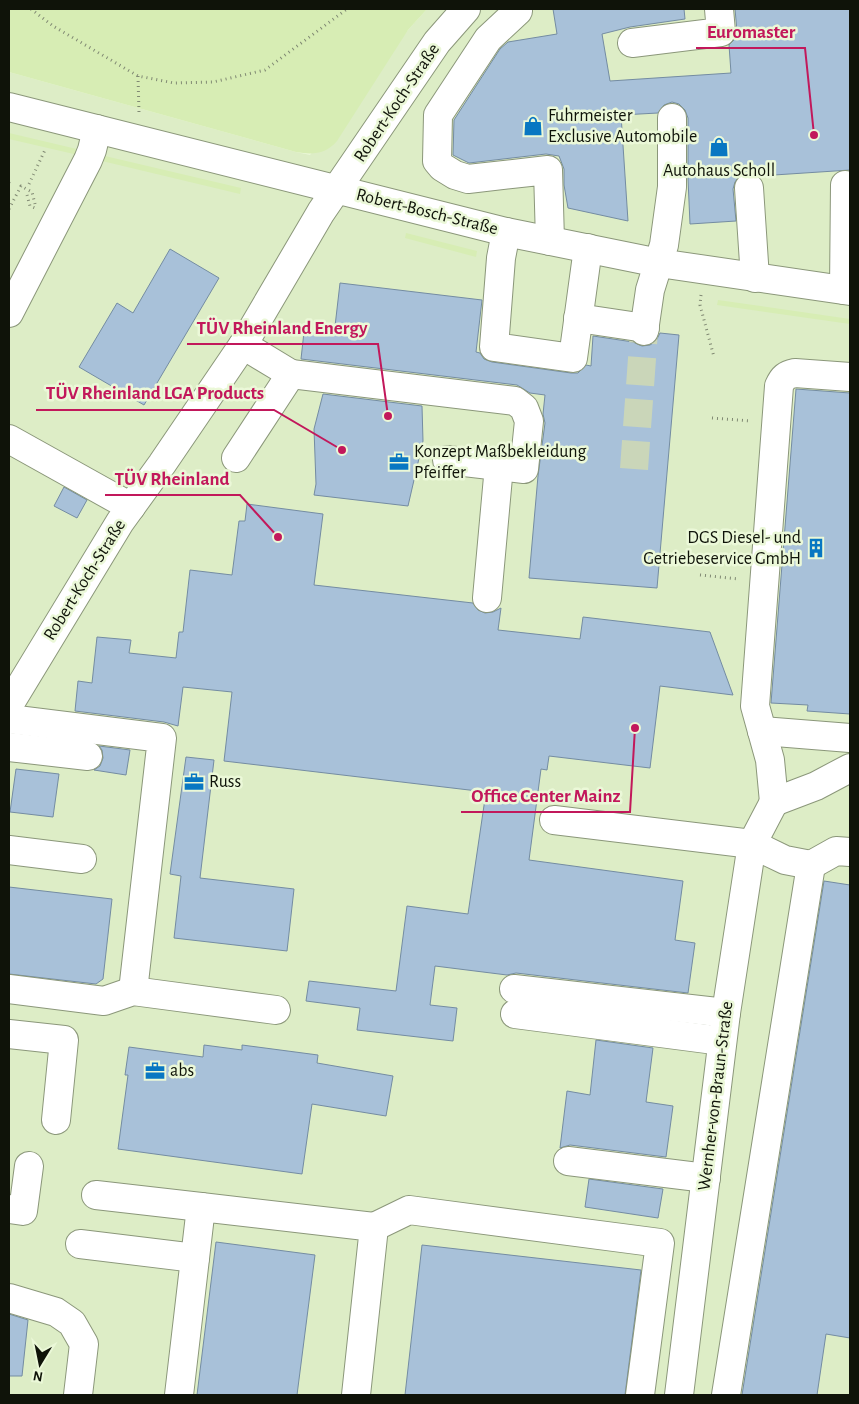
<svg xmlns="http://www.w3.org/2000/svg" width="859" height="1404" font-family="'Alegreya Sans',sans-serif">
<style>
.built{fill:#ddedc6}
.green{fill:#d7edb4}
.building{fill:#a8c1d9;stroke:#748ca2}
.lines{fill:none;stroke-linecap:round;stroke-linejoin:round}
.minor-tunnel{stroke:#cad6b9;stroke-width:28;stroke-dasharray:28 14;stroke-linecap:butt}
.minor-casing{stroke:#8b977a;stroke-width:30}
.path{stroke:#808973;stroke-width:3;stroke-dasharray:1 4;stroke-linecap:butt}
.minor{stroke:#fff;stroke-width:28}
.labels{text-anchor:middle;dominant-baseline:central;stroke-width:5;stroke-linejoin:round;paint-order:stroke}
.street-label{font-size:18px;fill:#0f1309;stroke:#ebf8d8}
.poi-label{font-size:18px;fill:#0f1309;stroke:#ebf8d8;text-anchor:start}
.leader{fill:none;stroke:#c2185b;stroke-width:2}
.callout-dot{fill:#c2185b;stroke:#ebf8d8;stroke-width:2}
.callout-label{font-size:19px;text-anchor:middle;font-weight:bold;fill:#c2185b;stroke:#ebf8d8;stroke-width:5;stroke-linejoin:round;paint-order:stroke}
</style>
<rect width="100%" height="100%" fill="#ebf8d8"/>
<polygon class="built" points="427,9 850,9 850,1395 9,1395 9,72 296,152 310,155 408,30"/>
<g class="green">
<path d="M 9,9 L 427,9 L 408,30 L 337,141 C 326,154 313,155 296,152 L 9,72 Z"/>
<polygon points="9,133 81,150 78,155 9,139"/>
<polygon points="105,156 241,188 240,194 102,161"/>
<polygon points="406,233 477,251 476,257 405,238"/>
<polygon points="718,300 850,319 850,324 717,305"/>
</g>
<g class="building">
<polygon points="553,9 684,9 685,19 630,27 602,34 610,81 731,73 729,45 735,39 737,31 735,9 850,9 850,170 759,176 755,174 747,172 740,175 735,182 733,189 736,221 690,224 688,179 688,118 685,110 679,104 672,102 664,105 658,113 621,115 628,221 568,208 564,185 564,169 559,156 546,154 469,163 453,155 454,120 500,49 508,42 557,34"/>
<polygon points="170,249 219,278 144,405 79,367 117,303 133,313"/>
<polygon points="340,283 482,300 476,352 480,353 484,359 492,362 571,373 578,373 586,365 591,366 593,336 633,342 642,346 650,345 656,341 660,333 679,335 657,588 529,578 538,476 545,423 543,414 545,395 530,393 517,385 301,359 304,332 334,335"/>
<polygon points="796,389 850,393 850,714 807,711 808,705 771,703"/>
<polygon points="323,394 422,406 423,441 408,506 314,495 316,484 314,429"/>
<polygon points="64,487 87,500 77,518 54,506"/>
<polygon points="247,504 323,514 314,585 473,603 478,610 485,613 493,612 501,608 498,630 580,639 583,617 710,632 733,695 660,686 650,768 549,756 547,770 541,769 529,860 683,881 675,940 695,943 688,993 516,973 507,975 435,966 430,1005 457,1008 453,1041 357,1030 360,1008 306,1001 309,981 396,991 407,906 468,914 486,792 224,761 232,692 183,687 178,726 164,722 75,711 78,681 92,683 97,637 131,640 129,653 176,658 179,632 183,632 190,570 232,575 239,521 245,521"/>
<polygon points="99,746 130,750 126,775 94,770 100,766 103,758 102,750"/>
<polygon points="186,757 214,760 200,878 294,889 287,951 174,938 181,876 170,874"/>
<polygon points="16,769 59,774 53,817 10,812"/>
<polygon points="824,881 850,885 850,1338 826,1334 817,1395 742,1395"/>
<polygon points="9,887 112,899 103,979 96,984 9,974"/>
<polygon points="596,1040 653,1048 646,1102 673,1106 666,1157 570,1145 560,1148 567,1091 590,1095"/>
<polygon points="204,1045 242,1050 242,1045 318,1055 317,1063 393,1076 386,1116 312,1104 302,1174 118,1149 128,1075 125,1075 129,1047 203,1057"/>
<polygon points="589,1179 663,1189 658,1218 585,1207"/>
<polygon points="216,1242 315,1255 297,1395 197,1395"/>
<polygon points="422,1245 641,1270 625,1395 405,1395"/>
<polygon points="9,1314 28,1320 22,1376 9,1376"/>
</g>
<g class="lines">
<polyline class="minor-tunnel" points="634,469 644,331"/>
<defs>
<g id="minor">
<polyline points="515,9 518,11 488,39 438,115 437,161 442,167 455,175 468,179 548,170 550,241"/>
<polyline points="632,43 721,32 719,9"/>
<polyline points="9,107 506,232 659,263 850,291"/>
<polyline points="749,188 755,278"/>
<polyline points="506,232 501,258 494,347 573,358 588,248"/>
<polyline points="844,290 845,185"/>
<polyline points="9,313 88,160 92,150 97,129"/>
<polyline points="578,318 645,328"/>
<polyline points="644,331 650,290 664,245 672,187 672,118"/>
<polyline points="291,374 515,401 524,408 529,421 524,469 447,460"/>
<polyline points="9,439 131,507"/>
<polyline points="236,458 291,374 243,345"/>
<polyline points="487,598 499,466"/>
<polyline points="9,705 120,522 162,464 243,345 321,212 437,42 466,9"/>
<polyline points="9,719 162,738 133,991"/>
<polyline points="762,731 850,738"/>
<polyline points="9,747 88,756"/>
<path d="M 774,802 L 770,760 L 755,706 L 779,386 C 783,377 786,375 795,373 L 850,377"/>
<polyline points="774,802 816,786 850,768"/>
<polyline points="554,820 752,844 785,860 811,865 836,851 850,852"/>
<polyline points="9,850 82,859"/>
<polyline points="9,989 104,1001 133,991 276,1010"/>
<polyline points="514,989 726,1013"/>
<polyline points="515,1014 722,1041"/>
<polyline points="9,1034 64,1040 56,1120"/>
<polyline points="568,1161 706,1178"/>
<polyline points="96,1195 201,1207"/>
<polyline points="9,1209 23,1211 29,1166"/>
<polyline points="374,1227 409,1210 660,1243 640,1395"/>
<polyline points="80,1244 195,1258"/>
<polyline points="9,1298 56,1312 72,1323 84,1344 78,1395"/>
<polyline points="179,1395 201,1207 374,1227 356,1395"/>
<polyline points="679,1395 726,1013 752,844 774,802"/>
<polyline points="726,1395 811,865"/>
</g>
</defs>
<use href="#minor" class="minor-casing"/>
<g class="path">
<polyline points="31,9 53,26 138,76 174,83 213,82 265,70 347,9"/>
<polyline points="138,76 139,113"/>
<polyline points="9,183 13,186"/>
<polyline points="29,184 45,150"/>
<polyline points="27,195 30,206 35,208"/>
<polyline points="9,209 21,186 32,192 35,204"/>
<polyline points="701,295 700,305 714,357"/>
<polyline points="712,418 751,421"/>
<polyline points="700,575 739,579"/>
</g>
<use href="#minor" class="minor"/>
</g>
<defs>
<symbol id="shop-bare" viewBox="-9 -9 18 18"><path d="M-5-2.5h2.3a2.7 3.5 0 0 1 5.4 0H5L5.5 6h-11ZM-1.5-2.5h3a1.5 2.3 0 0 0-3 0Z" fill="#0877c2" stroke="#ebf8d8" stroke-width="2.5" paint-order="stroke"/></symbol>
<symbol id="office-bare" viewBox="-9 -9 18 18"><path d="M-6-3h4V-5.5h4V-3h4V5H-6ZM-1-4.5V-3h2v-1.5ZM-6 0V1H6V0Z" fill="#0877c2" stroke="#ebf8d8" stroke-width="2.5" paint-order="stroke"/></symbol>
<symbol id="building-bare" viewBox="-9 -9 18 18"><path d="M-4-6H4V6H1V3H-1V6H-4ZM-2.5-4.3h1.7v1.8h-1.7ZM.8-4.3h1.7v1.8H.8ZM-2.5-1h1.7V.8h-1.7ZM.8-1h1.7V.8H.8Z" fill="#0877c2" stroke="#ebf8d8" stroke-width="2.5" paint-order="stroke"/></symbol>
</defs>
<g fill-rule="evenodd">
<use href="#shop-bare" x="519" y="112" width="28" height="28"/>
<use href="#shop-bare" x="705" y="133" width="28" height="28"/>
<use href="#office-bare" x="385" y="448" width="28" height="28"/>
<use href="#building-bare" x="802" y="534" width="28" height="28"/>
<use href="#office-bare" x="180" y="768" width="28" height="28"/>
<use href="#office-bare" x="141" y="1057" width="28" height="28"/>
</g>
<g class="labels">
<g class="street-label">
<text transform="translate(397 103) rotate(-56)">Robert-Koch-Straße</text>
<text transform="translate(427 212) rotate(14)">Robert-Bosch-Straße</text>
<text transform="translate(85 580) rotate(-58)">Robert-Koch-Straße</text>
<text transform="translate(716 1096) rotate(-83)">Wernher-von-Braun-Straße</text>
</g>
<g class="poi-label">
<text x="548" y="116">Fuhrmeister<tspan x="548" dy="21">Exclusive Automobile</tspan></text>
<text x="719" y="171" text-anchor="middle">Autohaus Scholl</text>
<text x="414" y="452">Konzept Maßbekleidung<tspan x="414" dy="21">Pfeiffer</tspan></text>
<text x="801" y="538" text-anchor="end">DGS Diesel- und<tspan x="801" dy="21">Getriebeservice GmbH</tspan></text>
<text x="209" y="782">Russ</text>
<text x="170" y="1071">abs</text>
</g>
</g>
<path class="leader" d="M814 135L805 48H696M388 416L378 344H187M342 450L274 410H36M278 537L240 495H105M635 728L630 812H461"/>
<g class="callout-dot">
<circle cx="814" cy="135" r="5"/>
<circle cx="388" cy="416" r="5"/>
<circle cx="342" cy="450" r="5"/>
<circle cx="278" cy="537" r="5"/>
<circle cx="635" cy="728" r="5"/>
</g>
<g class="callout-label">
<text x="751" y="38">Euromaster</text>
<text x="282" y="334">TÜV Rheinland Energy</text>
<text x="155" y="399">TÜV Rheinland LGA Products</text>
<text x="172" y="485">TÜV Rheinland</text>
<text x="546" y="802">Office Center Mainz</text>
</g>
<rect width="859" height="1404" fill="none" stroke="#0f1309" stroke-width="20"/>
<g transform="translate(40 1364) rotate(190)" stroke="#ebf8d8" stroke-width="4" paint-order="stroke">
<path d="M0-4L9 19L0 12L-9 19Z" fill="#0f1309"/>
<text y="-8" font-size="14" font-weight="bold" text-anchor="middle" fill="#0f1309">N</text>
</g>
</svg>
